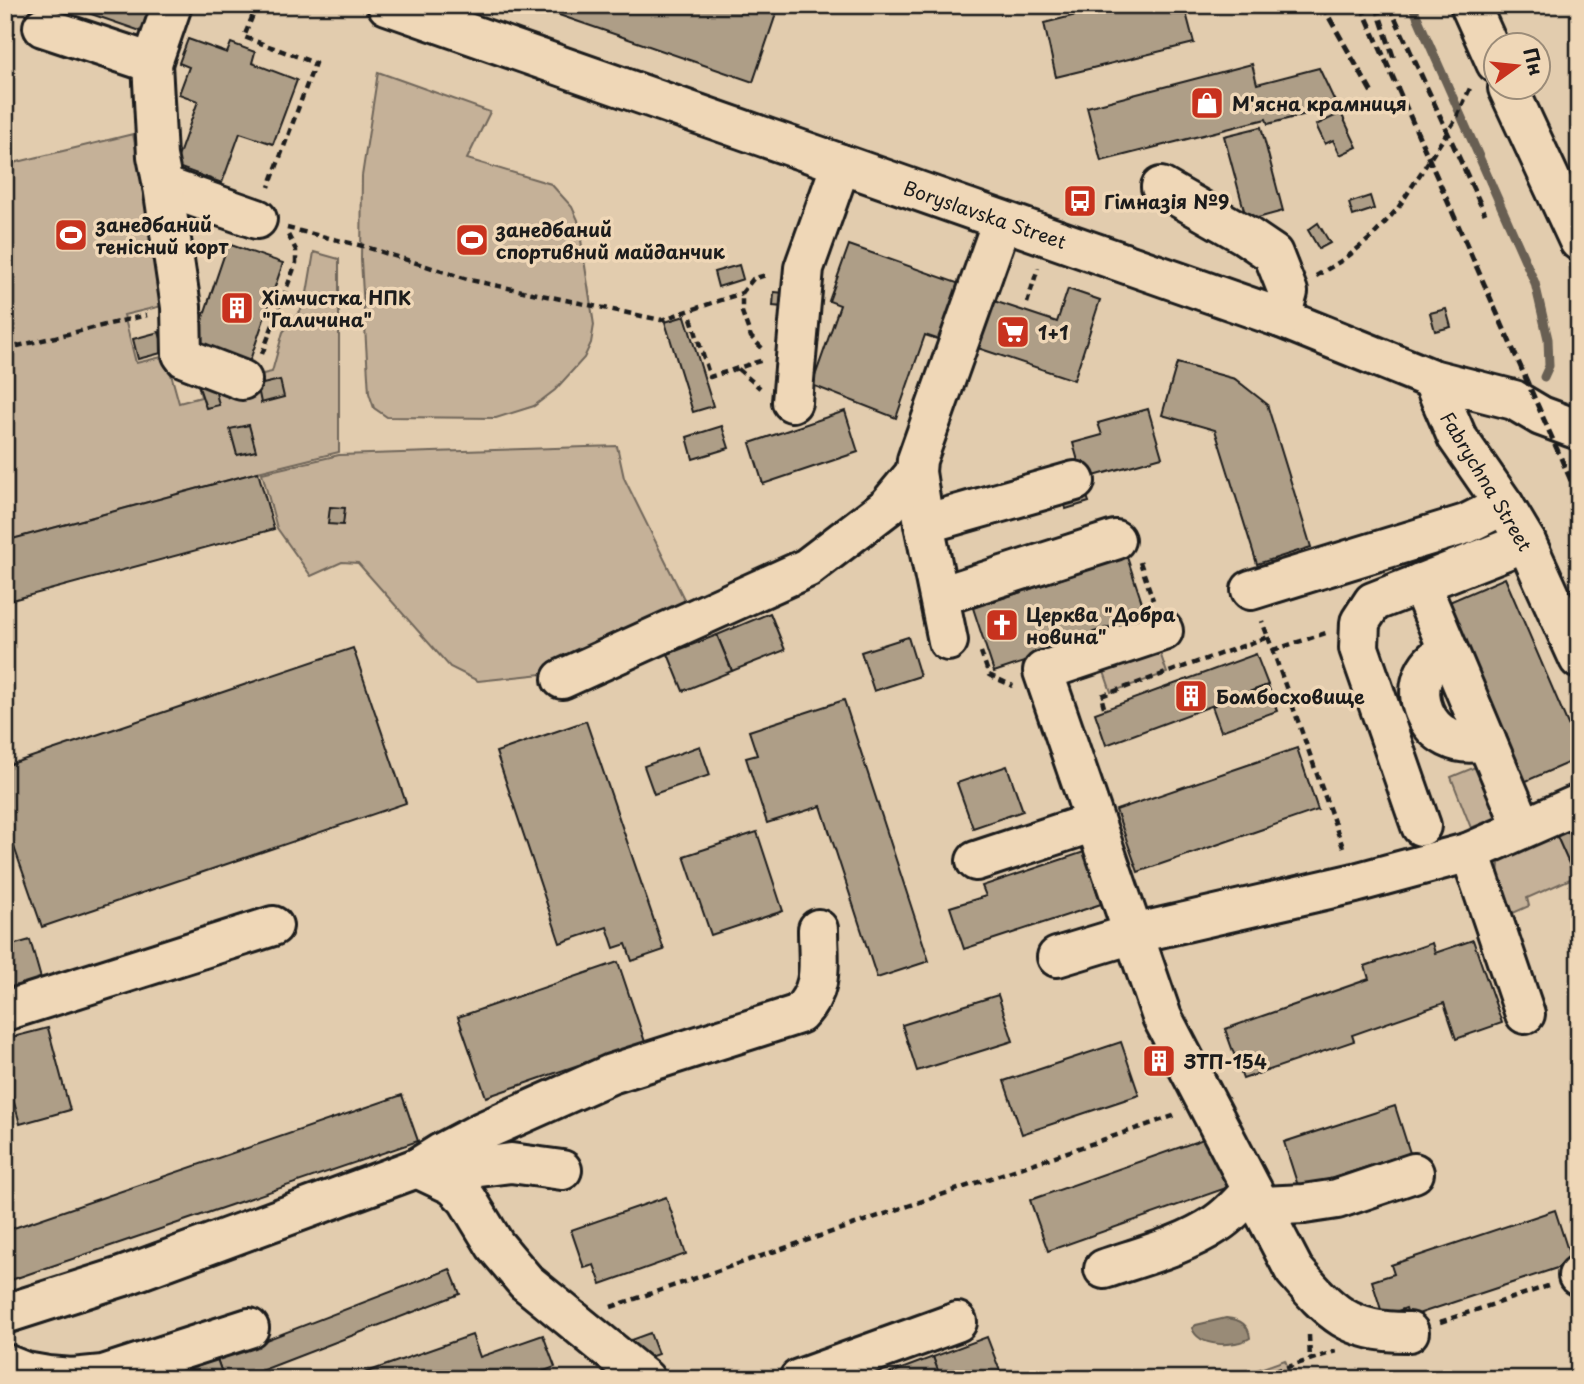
<svg xmlns="http://www.w3.org/2000/svg" width="1584" height="1384" font-family="'Playpen Sans',sans-serif">
<style>
.green{fill:#c5b198;stroke:#70665a;stroke-width:2}
.water{fill:#998b77;stroke:#675f53;stroke-width:2}
.lines{fill:none;stroke-linecap:round;stroke-linejoin:round}
.stream{stroke:#675f53;stroke-width:9}
.building{fill:#ae9e87;stroke:#1c1c1c;stroke-width:2}
.minor-casing{stroke:#1c1c1c;stroke-width:44}
.path{stroke:#1c1c1c;stroke-width:4.5;stroke-dasharray:7 5;stroke-linecap:butt}
.minor{stroke:#efd7b7;stroke-width:38}
.rail{stroke:#1c1c1c;stroke-width:5;stroke-dasharray:10 5;stroke-linecap:butt}
.labels{text-anchor:middle;dominant-baseline:central;stroke-width:7;stroke-linejoin:round;paint-order:stroke}
.poi-label{font-size:19px;font-weight:bold;fill:#1c1c1c;stroke:#efd7b7;text-anchor:start}
.street-label{font-size:19px;fill:#1c1c1c;stroke:#efd7b7}
</style>
<rect width="100%" height="100%" fill="#e2ccae"/>
<filter id="ink" filterUnits="userSpaceOnUse"><feTurbulence type="fractalNoise" baseFrequency=".0143" numOctaves="2"/><feDisplacementMap in="SourceGraphic" scale="14" xChannelSelector="R" yChannelSelector="G"/><feConvolveMatrix kernelMatrix="1 2 1 2 8 2 1 2 1" color-interpolation-filters="sRGB"/></filter>
<g filter="url(#ink)">
<g class="green">
<polygon points="378,72 490,112 467,159 551,184 572,207 578,220 594,325 591,343 584,358 555,390 534,406 496,418 387,417 374,408 369,393 361,260 362,176"/>
<polygon points="133,134 166,305 124,315 136,363 166,356 179,403 201,397 198,384 216,393 257,383 263,374 272,372 283,332 305,305 314,252 339,259 339,452 258,472 5,541 5,165"/>
<polygon points="617,446 624,478 690,611 561,672 478,681 450,667 358,563 342,562 311,576 277,528 262,473 339,455"/>
<polygon points="1156,641 1167,673 1111,692 1100,660"/>
<polygon points="1485,763 1506,813 1471,828 1451,777"/>
<polygon points="1555,832 1575,877 1527,898 1529,906 1511,914 1498,877 1499,864 1504,855"/>
<polygon points="1285,1360 1292,1379 1232,1379"/>
</g>
<path class="water" d="M 1226,1318 C 1239,1319 1249,1324 1250,1338 C 1235,1347 1199,1348 1192,1328 L 1196,1325 Z"/>
<g class="lines">
<polyline class="stream" points="1412,5 1535,283 1548,339 1549,366 1544,377"/>
</g>
<g class="building">
<polygon points="65,5 162,5 152,35"/>
<polygon points="530,5 779,5 753,82"/>
<polygon points="1116,5 1184,5 1194,43 1056,77 1044,23"/>
<polygon points="188,39 227,53 231,43 255,52 252,63 297,80 273,144 240,133 222,183 175,166 198,101 179,94 189,67 179,63"/>
<polygon points="1252,64 1257,84 1319,68 1337,106 1268,124 1266,119 1101,161 1087,107"/>
<polygon points="1341,113 1357,147 1340,155 1333,140 1325,144 1316,125"/>
<polygon points="1261,127 1283,211 1247,221 1224,136"/>
<polygon points="1370,196 1374,209 1353,216 1349,203"/>
<polygon points="1318,223 1330,243 1319,249 1308,230"/>
<polygon points="228,244 283,263 246,372 191,353"/>
<polygon points="849,245 960,284 940,340 925,335 896,418 812,385 840,305 829,301"/>
<polygon points="739,265 743,279 718,287 714,272"/>
<polygon points="1068,289 1100,300 1074,380 975,347 991,300 1057,322"/>
<polygon points="774,292 796,294 794,308 773,306"/>
<polygon points="1446,309 1451,327 1435,331 1430,313"/>
<polygon points="685,316 713,406 693,412 665,322"/>
<polygon points="159,332 165,352 138,359 133,339"/>
<polygon points="1177,363 1235,379 1267,404 1311,547 1257,564 1215,430 1162,415"/>
<polygon points="213,380 219,405 206,408 198,384"/>
<polygon points="280,380 284,397 261,403 257,383 263,382 263,384"/>
<polygon points="1148,409 1162,457 1083,479 1073,443 1102,435 1098,423"/>
<polygon points="845,411 858,452 763,484 750,443"/>
<polygon points="249,425 256,451 237,455 230,429"/>
<polygon points="722,426 729,448 693,459 687,437"/>
<polygon points="258,472 274,529 5,602 5,541"/>
<polygon points="1085,490 1089,502 1066,509 1062,497"/>
<polygon points="330,507 345,508 343,525 328,524"/>
<polygon points="1127,557 1148,621 994,672 973,608"/>
<polygon points="1505,578 1579,750 1579,758 1524,782 1447,603"/>
<polygon points="770,613 785,650 732,671 717,635"/>
<polygon points="717,635 732,671 683,691 668,654"/>
<polygon points="908,637 920,676 874,691 861,652"/>
<polygon points="353,648 406,803 42,927 5,821 5,766"/>
<polygon points="1256,654 1268,685 1106,745 1095,713"/>
<polygon points="1268,685 1277,711 1221,731 1212,706"/>
<polygon points="844,700 929,961 877,978 821,806 767,823 746,758 757,755 749,731"/>
<polygon points="586,721 664,950 632,961 626,944 614,948 607,927 560,943 496,752"/>
<polygon points="700,746 710,775 654,794 644,766"/>
<polygon points="1297,748 1318,810 1138,872 1116,810"/>
<polygon points="1007,766 1023,811 973,828 957,783"/>
<polygon points="1579,822 1579,876 1575,877 1555,832"/>
<polygon points="757,832 783,911 711,935 684,856"/>
<polygon points="1084,852 1101,904 964,949 950,907 986,896 982,886"/>
<polygon points="30,940 42,982 5,992 5,947"/>
<polygon points="1473,940 1502,1023 1456,1039 1444,1003 1352,1035 1354,1041 1243,1079 1225,1029 1369,979 1365,966 1432,943 1435,953"/>
<polygon points="618,962 645,1042 486,1097 458,1017"/>
<polygon points="998,995 1013,1041 917,1071 902,1025"/>
<polygon points="48,1028 70,1110 20,1124 5,1070 5,1039"/>
<polygon points="1121,1042 1139,1095 1022,1134 1004,1081"/>
<polygon points="1162,1052 1167,1066 1157,1070 1152,1055"/>
<polygon points="402,1095 418,1141 5,1282 5,1231"/>
<polygon points="1395,1106 1410,1153 1299,1189 1284,1142"/>
<polygon points="1212,1136 1229,1187 1048,1251 1030,1200"/>
<polygon points="666,1197 686,1254 601,1284 594,1265 584,1268 571,1230"/>
<polygon points="1555,1210 1572,1263 1409,1317 1406,1308 1383,1316 1372,1281 1394,1274 1391,1265"/>
<polygon points="450,1269 460,1294 240,1379 224,1379 217,1359"/>
<polygon points="650,1333 658,1354 633,1363 625,1342"/>
<polygon points="472,1335 480,1357 543,1335 555,1367 523,1379 347,1379"/>
<polygon points="987,1337 1003,1379 941,1379 933,1357"/>
<polygon points="933,1357 941,1379 875,1379"/>
<polygon points="217,1359 224,1379 165,1379"/>
</g>
<g class="lines">
<defs>
<g id="minor">
<polyline points="387,5 1281,318 1432,379 1514,400 1541,416 1579,430"/>
<polyline points="1470,5 1496,63"/>
<polyline points="43,27 152,63 172,5"/>
<polyline points="152,63 157,156 163,186 257,219"/>
<polyline points="1508,88 1579,241"/>
<polyline points="163,186 181,307 182,354 185,358 242,380"/>
<polyline points="1161,187 1245,235 1273,254 1288,292 1281,318"/>
<polyline points="1432,379 1457,437 1504,505 1526,542 1579,659"/>
<polyline points="792,402 804,268 841,164"/>
<polyline points="924,524 1075,481"/>
<polyline points="1420,583 1523,828"/>
<polyline points="1251,590 1466,524 1504,505"/>
<polyline points="940,596 1115,540"/>
<path d="M 1163,631 L 1043,671 L 1162,1017 L 1294,1270 C 1331,1313 1349,1333 1409,1332"/>
<polyline points="948,641 924,524 916,472 917,460 1002,221"/>
<path d="M 1448,651 C 1393,677 1427,758 1486,740"/>
<polyline points="562,679 807,568 888,506 916,472"/>
<polyline points="1421,826 1359,648 1360,622 1373,602 1526,542"/>
<polyline points="1470,852 1525,1014"/>
<polyline points="976,861 1094,822"/>
<polyline points="1057,957 1133,934 1355,883 1470,852 1579,804"/>
<polyline points="5,1011 273,926"/>
<polyline points="417,1168 453,1185 467,1199 495,1245 526,1282 645,1379"/>
<polyline points="420,1168 472,1168 511,1163 562,1170"/>
<polyline points="1260,1206 1304,1204 1337,1199 1414,1173"/>
<path d="M 1104,1269 C 1142,1256 1183,1246 1216,1224 C 1230,1215 1241,1202 1252,1190"/>
<polyline points="1578,1276 1579,1275"/>
<path d="M 5,1314 L 121,1277 L 417,1168 L 441,1153 L 483,1131 L 611,1074 L 799,1014 C 825,987 818,964 818,929"/>
<polyline points="5,1364 25,1372 48,1376 72,1378 103,1375 249,1328"/>
<polyline points="799,1379 957,1322"/>
</g>
</defs>
<use href="#minor" class="minor-casing"/>
<g class="path">
<polyline points="257,5 244,37 315,63 269,187"/>
<polyline points="287,228 363,246 470,280 661,320 742,293"/>
<polyline points="1316,276 1346,258 1373,236 1398,208 1456,119 1471,86"/>
<polyline points="1027,303 1038,268"/>
<polyline points="691,318 710,377 763,360"/>
<polyline points="762,348 751,337 742,312 742,293 753,279 769,274"/>
<polyline points="5,349 147,315"/>
<polyline points="262,354 296,263 296,250 286,231"/>
<polyline points="738,369 760,388"/>
<polyline points="1140,562 1153,600"/>
<polyline points="1268,637 1344,850"/>
<polyline points="1273,650 1326,633"/>
<polyline points="981,652 989,675 1013,686"/>
<polyline points="1104,707 1101,696 1268,637 1262,621"/>
<polyline points="611,1307 1176,1115"/>
<polyline points="1440,1322 1548,1286"/>
<polyline points="1309,1335 1310,1360"/>
<polyline points="1252,1379 1336,1351"/>
</g>
<use href="#minor" class="minor"/>
<g class="rail">
<polyline points="1322,5 1372,93"/>
<polyline points="1361,5 1579,499"/>
<polyline points="1376,5 1395,62"/>
<polyline points="1389,5 1485,214"/>
</g>
</g>
</g>
<defs>
<symbol id="shop-square" viewBox="-11 -11 22 22"><rect x="-9" y="-9" width="18" height="18" rx="4" fill="#c8321e" stroke="#efd7b7"/><path d="M-5-2.5h2.3a2.7 3.5 0 0 1 5.4 0H5L5.5 6h-11ZM-1.5-2.5h3a1.5 2.3 0 0 0-3 0Z" fill="#fff"/></symbol>
<symbol id="bus-square" viewBox="-11 -11 22 22"><rect x="-9" y="-9" width="18" height="18" rx="4" fill="#c8321e" stroke="#efd7b7"/><path d="M-5-6H5V4H4V6H2V4H-2V6H-4V4H-5ZM-3.5-4V0h7V-4ZM-3.5 1.2v1.5H-2V1.2ZM2 1.2v1.5H3.5V1.2Z" fill="#fff"/></symbol>
<symbol id="stadium-square" viewBox="-11 -11 22 22"><rect x="-9" y="-9" width="18" height="18" rx="4" fill="#c8321e" stroke="#efd7b7"/><path d="M0-5a6.5 5 0 1 0 0 10a6.5 5 0 1 0 0-10ZM-3.5-1.8h7v3.6h-7Z" fill="#fff"/></symbol>
<symbol id="building-square" viewBox="-11 -11 22 22"><rect x="-9" y="-9" width="18" height="18" rx="4" fill="#c8321e" stroke="#efd7b7"/><path d="M-4-6H4V6H1V3H-1V6H-4ZM-2.5-4.3h1.7v1.8h-1.7ZM.8-4.3h1.7v1.8H.8ZM-2.5-1h1.7V.8h-1.7ZM.8-1h1.7V.8H.8Z" fill="#fff"/></symbol>
<symbol id="supermarket-square" viewBox="-11 -11 22 22"><rect x="-9" y="-9" width="18" height="18" rx="4" fill="#c8321e" stroke="#efd7b7"/><path d="M-6-5.5h2.5l.6 2H6L4.5 2H-2.5L-4.4-4H-6ZM-1.5 3.2a1.3 1.3 0 1 0 .1 0ZM3 3.2a1.3 1.3 0 1 0 .1 0Z" fill="#fff"/></symbol>
<symbol id="church-square" viewBox="-11 -11 22 22"><rect x="-9" y="-9" width="18" height="18" rx="4" fill="#c8321e" stroke="#efd7b7"/><path d="M-1.2-6h2.4v3.5h3.3v2.4h-3.3V6h-2.4V-.1h-3.3v-2.4h3.3Z" fill="#fff"/></symbol>
</defs>
<g fill-rule="evenodd">
<use href="#shop-square" x="1188" y="84" width="38" height="38"/>
<use href="#bus-square" x="1061" y="182" width="38" height="38"/>
<use href="#stadium-square" x="52" y="216" width="38" height="38"/>
<use href="#stadium-square" x="453" y="221" width="38" height="38"/>
<use href="#building-square" x="218" y="289" width="38" height="38"/>
<use href="#supermarket-square" x="994" y="313" width="38" height="38"/>
<use href="#church-square" x="983" y="606" width="38" height="38"/>
<use href="#building-square" x="1172" y="677" width="38" height="38"/>
<use href="#building-square" x="1140" y="1042" width="38" height="38"/>
</g>
<g class="labels">
<g class="poi-label">
<text x="1232" y="103">М'ясна крамниця</text>
<text x="1104" y="201">Гімназія №9</text>
<text x="96" y="224">занедбаний<tspan x="96" dy="22">тенісний корт</tspan></text>
<text x="496" y="229">занедбаний<tspan x="496" dy="22">спортивний майданчик</tspan></text>
<text x="262" y="297">Хімчистка НПК<tspan x="262" dy="22">"Галичина"</tspan></text>
<text x="1038" y="332">1+1</text>
<text x="1026" y="614">Церква "Добра<tspan x="1026" dy="22">новина"</tspan></text>
<text x="1216" y="696">Бомбосховище</text>
<text x="1184" y="1061">ЗТП-154</text>
</g>
<g class="street-label">
<text transform="translate(985 214) rotate(19)">Boryslavska Street</text>
<text transform="translate(1487 481) rotate(59)">Fabrychna Street</text>
</g>
</g>
<rect width="1584" height="1384" fill="none" stroke="#efd7b7" stroke-width="28"/>
<rect x="14" y="14" width="1556" height="1356" fill="none" stroke="#1c1c1c" stroke-width="2.5" filter="url(#ink)"/>
<g transform="translate(1517 66) rotate(75)"><circle r="33" fill="#efd7b7" stroke="#9b8c79" stroke-width="2"/>
<path d="M0-5L12 26L0 18L-12 26Z" fill="#c8321e"/>
<text y="-10" font-size="19" font-weight="bold" text-anchor="middle" fill="#1c1c1c">Пн</text>
</g>
</svg>
